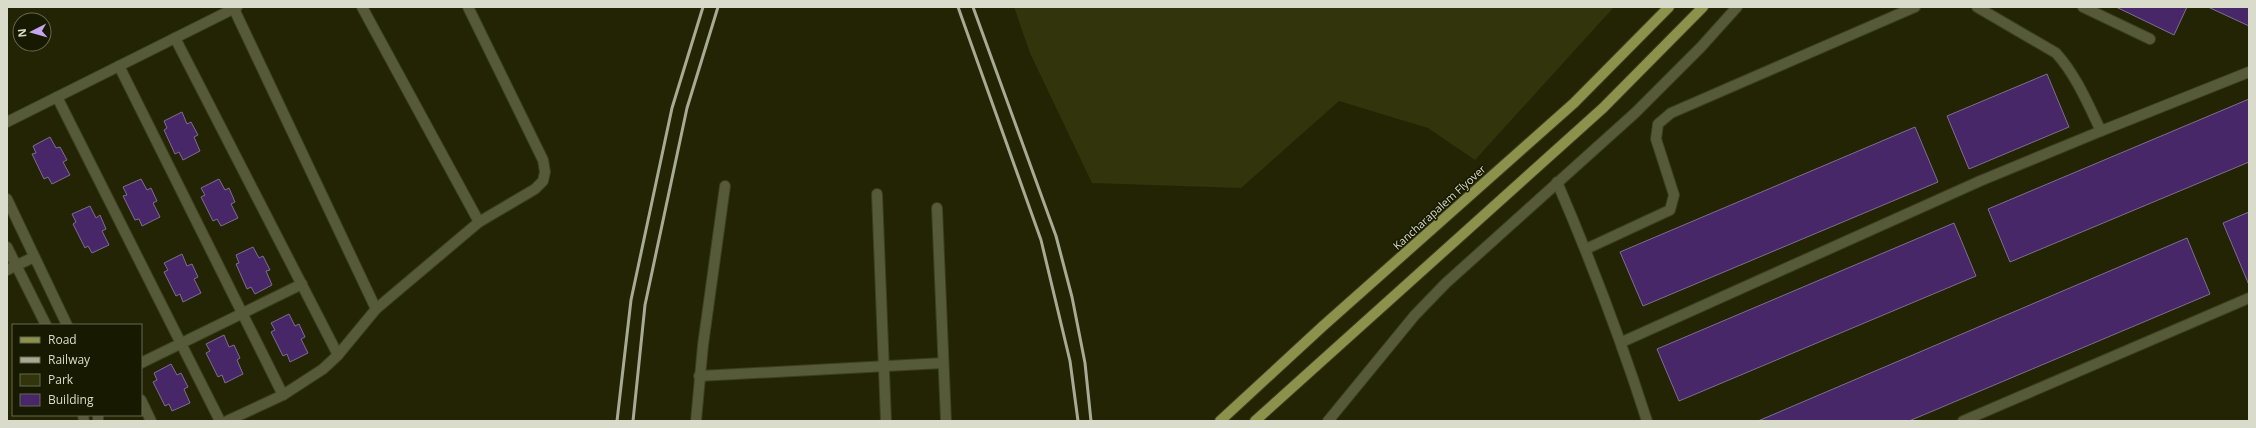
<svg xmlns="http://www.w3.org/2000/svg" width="2256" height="428" font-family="'Open Sans',sans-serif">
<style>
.green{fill:#32350b}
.building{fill:#472768;stroke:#7c6f8e}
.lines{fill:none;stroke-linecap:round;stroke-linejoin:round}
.service-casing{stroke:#3c3e20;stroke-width:12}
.minor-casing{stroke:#3c3e20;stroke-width:12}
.tertiary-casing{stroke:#3c3e20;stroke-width:12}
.primary-casing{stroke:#3c3e20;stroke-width:12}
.service{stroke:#565a39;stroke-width:10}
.minor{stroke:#565a39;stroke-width:10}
.tertiary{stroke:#565a39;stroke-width:10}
.primary{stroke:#8c924b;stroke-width:10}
.rail{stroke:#a8aa95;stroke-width:3}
.labels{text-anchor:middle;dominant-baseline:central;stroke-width:3;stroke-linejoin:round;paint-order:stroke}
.street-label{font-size:11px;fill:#d9dcca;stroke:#181a00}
</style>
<rect width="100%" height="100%" fill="#222404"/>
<polygon class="green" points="1014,7 1614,7 1475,160 1428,128 1339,101 1241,188 1092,183 1030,53"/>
<g class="building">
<polygon points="2116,7 2187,7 2174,35"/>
<polygon points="2208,7 2249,7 2249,26"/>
<polygon points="2047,74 2069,127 1969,169 1947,116"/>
<polygon points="2249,99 2249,162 2010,262 1988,209"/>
<polygon points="182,112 187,124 191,122 198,135 194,137 200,151 183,160 179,152 175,154 164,130 167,128 164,121"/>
<polygon points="1915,127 1938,182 1643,306 1620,252"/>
<polygon points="50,137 56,148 60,147 67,160 63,162 70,175 52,184 48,177 44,179 32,154 36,153 33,146"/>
<polygon points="141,179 147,190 151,188 157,201 153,203 160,217 142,226 139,219 135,220 123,196 127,195 123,187"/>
<polygon points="219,179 225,190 229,188 235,202 231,204 238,218 221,226 217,219 213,221 201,197 205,195 201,188"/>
<polygon points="90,206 96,218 100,215 106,229 102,231 109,245 92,253 88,246 85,248 73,224 76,222 72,214"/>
<polygon points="2249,212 2249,285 2223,223"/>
<polygon points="1954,223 1976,276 1679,401 1657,349"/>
<polygon points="2187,238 2210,294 1909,421 1758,421"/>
<polygon points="253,247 259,258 263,256 270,270 266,271 272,285 255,294 251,287 247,289 236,264 239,263 236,255"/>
<polygon points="182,254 187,266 192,264 198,277 194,279 201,293 183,302 180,294 176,296 164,272 168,270 164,263"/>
<polygon points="289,314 295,326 299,324 305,337 301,339 308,353 290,362 287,354 283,356 271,332 275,330 271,323"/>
<polygon points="224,335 229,347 234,345 240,358 237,360 243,374 225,383 222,375 218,377 206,353 210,351 206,344"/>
<polygon points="171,364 177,375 181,373 188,387 184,389 190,403 172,411 169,404 165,406 153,382 157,380 154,373"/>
</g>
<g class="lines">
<defs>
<g id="service">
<path d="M 1977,7 L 2056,53 C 2076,75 2088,104 2101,131 L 2249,72"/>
<path d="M 1557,182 C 1591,261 1621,340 1647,421"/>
<polyline points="937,208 946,421"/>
<polyline points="1586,249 1670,210 1674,195 1656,139 1658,124 1671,113 1915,7"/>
<polyline points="7,270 34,257"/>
<polyline points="1622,342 1980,181 2101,131"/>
<polyline points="699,376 943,363"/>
<polyline points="696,421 703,345 725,186"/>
<polyline points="1963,421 2249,298"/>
</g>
<g id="minor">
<polyline points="362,7 479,222"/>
<polyline points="2083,7 2150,39"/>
<polyline points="234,9 376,309"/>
<polyline points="175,38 338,355"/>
<polyline points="119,66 283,395"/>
<polyline points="57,97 220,421"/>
<polyline points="7,122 237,7"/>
<polyline points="877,194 886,421"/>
<polyline points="141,363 302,284"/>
<polyline points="141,400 151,421"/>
<polyline points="227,421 283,395 323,369 338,355 376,309 479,222 535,189 543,181 545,172 543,160 468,7"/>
</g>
<g id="tertiary">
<polyline points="7,199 67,325"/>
<polyline points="7,247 46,325"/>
<polyline points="83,415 84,421"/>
<polyline points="98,421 98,415"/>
<polyline points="1328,421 1415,315 1446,283 1635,113 1701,47 1737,7"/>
</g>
<g id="primary">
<polyline points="1220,421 1323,326 1574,103 1669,7"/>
<polyline points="1255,421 1603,108 1703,7"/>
</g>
</defs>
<use href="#service" class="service-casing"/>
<use href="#minor" class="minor-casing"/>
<use href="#tertiary" class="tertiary-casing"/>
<use href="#primary" class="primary-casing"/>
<use href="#service" class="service"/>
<use href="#minor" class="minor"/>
<use href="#tertiary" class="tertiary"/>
<use href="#primary" class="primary"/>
<g class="rail">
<polyline points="958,7 1041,240 1070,361 1078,421"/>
<polyline points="973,7 1056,236 1072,297 1085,363 1091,421"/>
<polyline points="617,421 631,300 672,108 703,7"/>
<polyline points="633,421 645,305 687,108 718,7"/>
</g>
</g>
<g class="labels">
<g class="street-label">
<text transform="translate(1439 207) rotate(-42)">Kancharapalem Flyover</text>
</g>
</g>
<rect width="2256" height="428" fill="none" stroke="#d9dcca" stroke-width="16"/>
<rect x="12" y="324" width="130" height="92" fill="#181a00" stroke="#656851"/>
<rect x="20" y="337" width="20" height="6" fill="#8c924b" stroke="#656851"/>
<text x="48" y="344" font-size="12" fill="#d9dcca">Road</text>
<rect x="20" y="357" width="20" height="6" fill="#a8aa95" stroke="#656851"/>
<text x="48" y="364" font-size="12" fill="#d9dcca">Railway</text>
<rect x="20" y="374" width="20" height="12" fill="#32350b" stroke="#656851"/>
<text x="48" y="384" font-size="12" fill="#d9dcca">Park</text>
<rect x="20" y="394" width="20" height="12" fill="#472768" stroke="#656851"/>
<text x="48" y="404" font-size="12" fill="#d9dcca">Building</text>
<g transform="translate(32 32) rotate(264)"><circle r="19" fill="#181a00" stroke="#656851"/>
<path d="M0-3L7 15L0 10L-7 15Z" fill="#c6a6f0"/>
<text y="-6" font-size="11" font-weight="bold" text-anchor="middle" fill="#d9dcca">N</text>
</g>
</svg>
